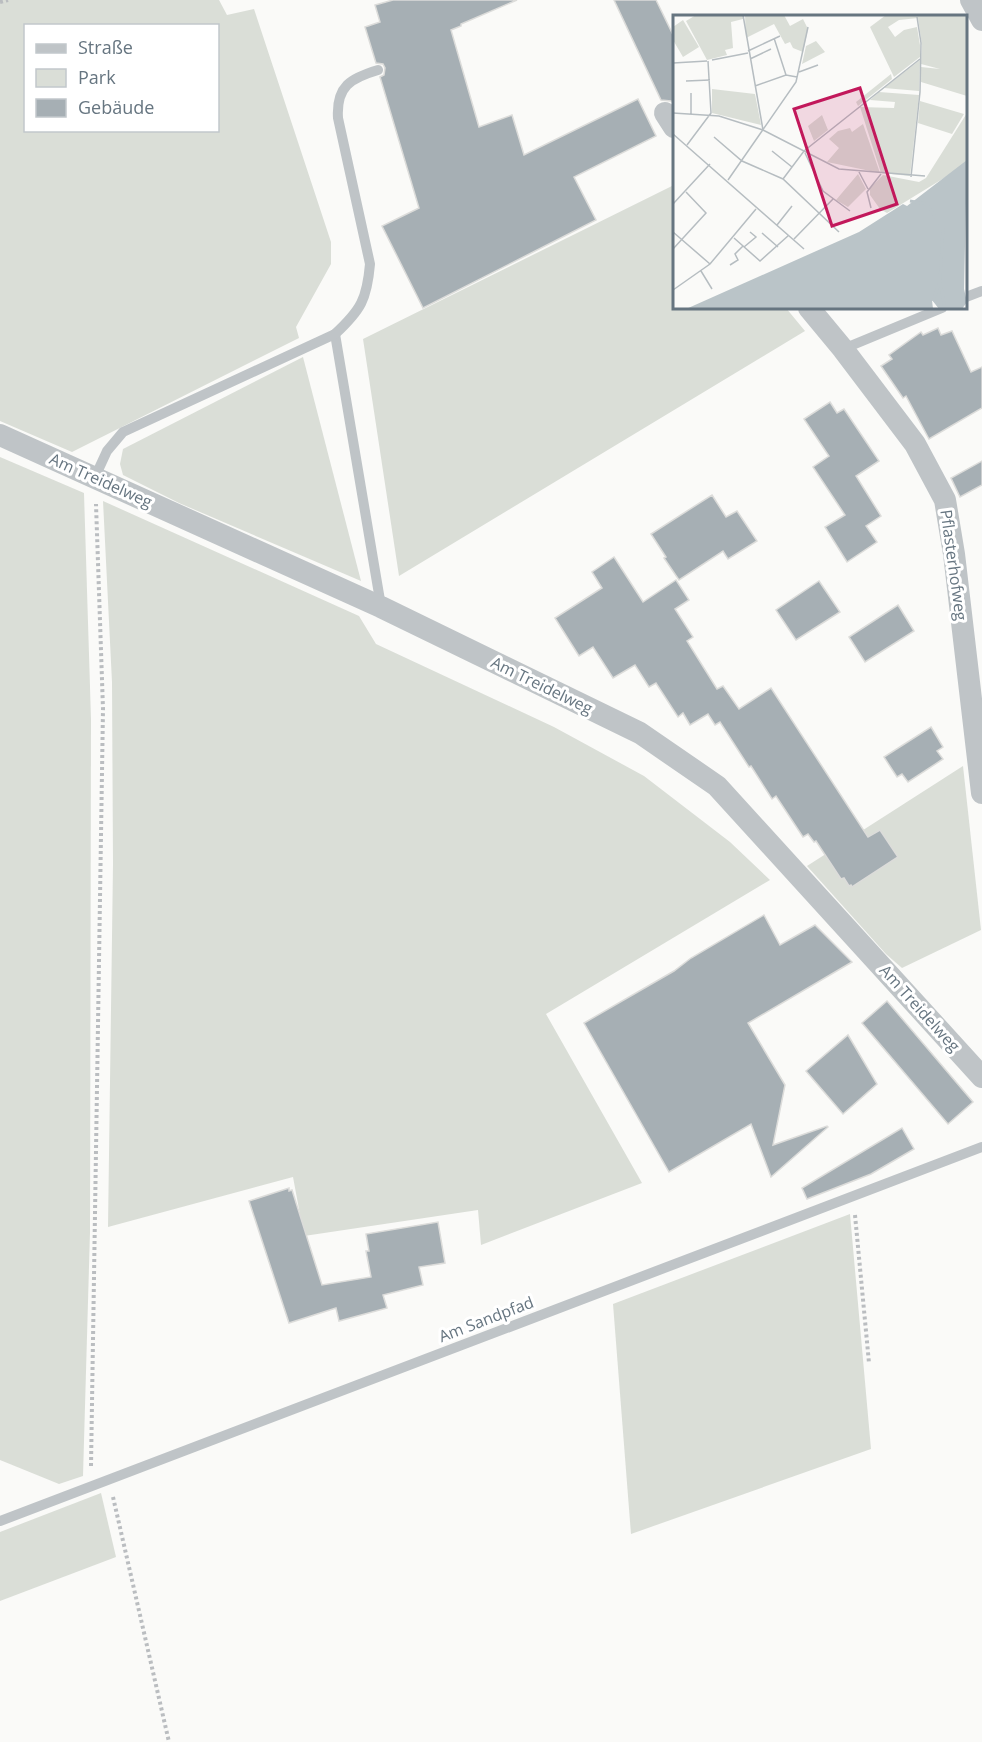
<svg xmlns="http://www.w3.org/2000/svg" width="982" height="1742" font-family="'Open Sans',sans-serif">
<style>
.green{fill:#daded7;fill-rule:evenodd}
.building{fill:#a6afb4;stroke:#dcdcda;stroke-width:1.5}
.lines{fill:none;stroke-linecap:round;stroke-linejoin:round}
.path{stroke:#babdc0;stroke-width:4;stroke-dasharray:3 3;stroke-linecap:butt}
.service{stroke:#bfc4c7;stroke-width:10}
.minor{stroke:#bfc4c7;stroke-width:22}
.labels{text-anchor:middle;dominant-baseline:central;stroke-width:6;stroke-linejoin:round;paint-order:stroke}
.street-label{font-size:16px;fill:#667580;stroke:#fff}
.inset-river{fill:none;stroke:#bac4c8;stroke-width:3}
.inset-road{fill:none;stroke:#b6bdc1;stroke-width:1.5}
.view{fill:#c2185b;fill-opacity:0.15;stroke:#c2185b;stroke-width:3}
.inset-edge{fill:none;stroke:#667580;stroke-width:3}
</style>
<rect width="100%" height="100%" fill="#fafaf8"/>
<g class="green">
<path d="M 0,0 L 219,0 L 227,15 L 254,9 L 331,242 L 331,264 L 296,327 L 299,338 L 72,452 L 0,421 ZM 26,26 L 218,26 L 218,130 L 26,130 Z"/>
<polygon points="674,185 674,308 786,308 805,331 399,576 363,339"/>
<polygon points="303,357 361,581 179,503 123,475 120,464 123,449"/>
<polygon points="0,457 84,493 91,719 90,1232 83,1476 59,1484 0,1460"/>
<polygon points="103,501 359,616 376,644 554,727 644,776 730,842 770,880 546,1014 642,1183 481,1245 478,1210 304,1236 293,1177 108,1227 113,864 112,682"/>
<polygon points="963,766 981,930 902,968 886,954 807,866"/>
<polygon points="850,1214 871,1449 631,1534 613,1304"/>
<polygon points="101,1493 116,1557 0,1601 0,1532"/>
</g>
<g class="building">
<polygon points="393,0 517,0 461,24 461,26 451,30 479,127 512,115 524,155 638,99 656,136 574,177 596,220 423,308 382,226 419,208 380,77 384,75 385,68 383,64 376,63 365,27 380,22 375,5"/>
<polygon points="614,0 656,0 675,39 675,104 671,101 661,100"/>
<polygon points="938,328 941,335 952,331 971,372 982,367 982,408 929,439 906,396 903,398 881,366 892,359 889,355 921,332 923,335"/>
<polygon points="830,402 837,413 844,409 879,461 856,476 881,516 866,526 877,542 847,562 825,527 845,515 813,467 829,456 804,419"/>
<polygon points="982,461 982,485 960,497 951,478"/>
<polygon points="712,495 726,517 737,511 757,541 728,559 723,551 679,580 664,558 666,557 651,534"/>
<polygon points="614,557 643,602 676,580 689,600 675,609 693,637 687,641 717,689 723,686 739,709 771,688 868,837 880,830 898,857 852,887 851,885 849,886 844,878 841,879 816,841 814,842 808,834 803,837 776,796 772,799 751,766 749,767 720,722 715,725 708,714 690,725 683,713 678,717 656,683 649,687 635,665 613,678 593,647 579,656 555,618 602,588 592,572"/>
<polygon points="819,581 840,612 796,640 776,610"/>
<polygon points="898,605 914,631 865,662 849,637"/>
<polygon points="931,727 943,747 937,751 943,759 908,782 902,774 897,777 884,757"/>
<polygon points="764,915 780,945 815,925 852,962 748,1023 785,1085 773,1145 827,1126 828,1127 771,1177 751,1124 669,1172 584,1023 674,971 691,958"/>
<polygon points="887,1001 973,1102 948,1124 862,1023"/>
<polygon points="848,1035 877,1084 843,1114 806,1071"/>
<polygon points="902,1128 914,1149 871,1174 807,1199 802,1188"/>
<polygon points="289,1188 289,1191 292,1190 322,1285 371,1277 366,1251 369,1251 366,1234 438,1222 445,1263 419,1267 423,1285 383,1295 387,1308 339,1321 336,1308 289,1323 249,1201"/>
</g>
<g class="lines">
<g class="path">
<polyline points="0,2 8,0"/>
<polyline points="855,1215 869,1363"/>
<polyline points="91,1466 103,709 96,504"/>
<polyline points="113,1497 169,1742"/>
</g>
<g class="service">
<polyline points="966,297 982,291"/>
<polyline points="335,334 381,606"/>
<polyline points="843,349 942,308"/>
<path d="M 95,477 L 107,451 L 123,432 L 335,334 C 361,310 367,299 370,264 L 338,118 C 336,86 351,78 378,70"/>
<polyline points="0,1521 982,1147"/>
</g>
<g class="minor">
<polyline points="971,0 982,20"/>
<polyline points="665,113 674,127"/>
<polyline points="809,308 843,349 915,444 945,500 954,554 982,793"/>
<polyline points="0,435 381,607 640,733 717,786 982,1077"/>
</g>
</g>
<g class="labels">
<g class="street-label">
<text transform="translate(101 480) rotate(24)">Am Treidelweg</text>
<text transform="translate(954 565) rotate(82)">Pflasterhofweg</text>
<text transform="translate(542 685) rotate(26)">Am Treidelweg</text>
<text transform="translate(920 1008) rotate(48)">Am Treidelweg</text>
<text transform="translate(486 1319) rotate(-21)">Am Sandpfad</text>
</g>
</g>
<g transform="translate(673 15)">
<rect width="294" height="294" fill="#fafaf8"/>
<path d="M 23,0 L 70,0 L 70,4 L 58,7 L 60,33 L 52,35 L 54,40 L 34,45 L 13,6 ZM 72,0 L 111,0 L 117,11 L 130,4 L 135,14 L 130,37 L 120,33 L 117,27 L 112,29 L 101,9 L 73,23 ZM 213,0 L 294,0 L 294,81 L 248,67 L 248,52 L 267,54 L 248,49 L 249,30 L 245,3 L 226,5 L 215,12 L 222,22 L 231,15 L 244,12 L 247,30 L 247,42 L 221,62 L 197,12 ZM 10,5 L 26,32 L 10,42 L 0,25 L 0,12 ZM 143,26 L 152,37 L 129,49 L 133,31 ZM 247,45 L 246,76 L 211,73 ZM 218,59 L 219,64 L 185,91 L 183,87 ZM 39,74 L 82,79 L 88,110 L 39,98 ZM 206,77 L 246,80 L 237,161 L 208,158 L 187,92 L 221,93 L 222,87 L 197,85 ZM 247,86 L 291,99 L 279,119 L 245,108 ZM 294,98 L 294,145 L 289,152 L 214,198 L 207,194 L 197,180 L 197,173 L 210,160 L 246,167 L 253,163 ZM 149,100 L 155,115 L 141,126 L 135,111 ZM 190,109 L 207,158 L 154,147 L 166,133 L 156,124 L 165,116 L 177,113 L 179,117 ZM 185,159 L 193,174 L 175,192 L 163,185 Z" fill="#daded7"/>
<path d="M 294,145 L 291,274 L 294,287 L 289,294 L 266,294 L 259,285 L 260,294 L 13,294 L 186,217 L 230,189 L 234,191 Z" fill="#bac4c8"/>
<path class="inset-river" d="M 237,186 L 254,189 L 270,214 L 267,266 L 272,294M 260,286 L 267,266"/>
<path class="inset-road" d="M 70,0 L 90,115M 101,23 L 113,60M 75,36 L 107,21M 77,44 L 98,34M 39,45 L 75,38M 0,48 L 34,46M 126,57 L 145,50M 13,66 L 37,65M 82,71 L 113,60 L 124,62M 0,98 L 46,101 L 90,115 L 166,154 L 252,161M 18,100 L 18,78M 0,119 L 131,234M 41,122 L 69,146 L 110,164 L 166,217M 14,130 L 38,98 L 35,46M 99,136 L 119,152M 132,138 L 150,176 L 177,196M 186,157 L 195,174M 238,162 L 247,77 L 248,28 L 244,2M 110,164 L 131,136 L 247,44M 55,165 L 123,67 L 135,12M 0,189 L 37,149M 198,193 L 194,177 L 208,159M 104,210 L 119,191M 0,217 L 37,249M 89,218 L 105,232M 61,223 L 87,246 L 116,220M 121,224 L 160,184M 71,232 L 83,222 L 77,217M 0,234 L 33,198 L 13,177M 57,250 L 65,245 L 62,239 L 70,231M 28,256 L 39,274M 0,275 L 37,249 L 83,194"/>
<path class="view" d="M 187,73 L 224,189 L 159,211 L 121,94 Z"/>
<rect width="294" height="294" class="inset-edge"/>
</g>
<rect x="24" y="24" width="195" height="108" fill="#ffffff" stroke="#c2c8cc" stroke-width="1.5"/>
<rect x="36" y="44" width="30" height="9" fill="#bfc4c7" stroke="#c2c8cc" stroke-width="1.5"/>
<text x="78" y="54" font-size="18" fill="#667580">Straße</text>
<rect x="36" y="69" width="30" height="18" fill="#daded7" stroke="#c2c8cc" stroke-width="1.5"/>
<text x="78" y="84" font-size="18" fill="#667580">Park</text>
<rect x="36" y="99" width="30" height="18" fill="#a6afb4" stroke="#c2c8cc" stroke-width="1.5"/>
<text x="78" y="114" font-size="18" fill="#667580">Gebäude</text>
</svg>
